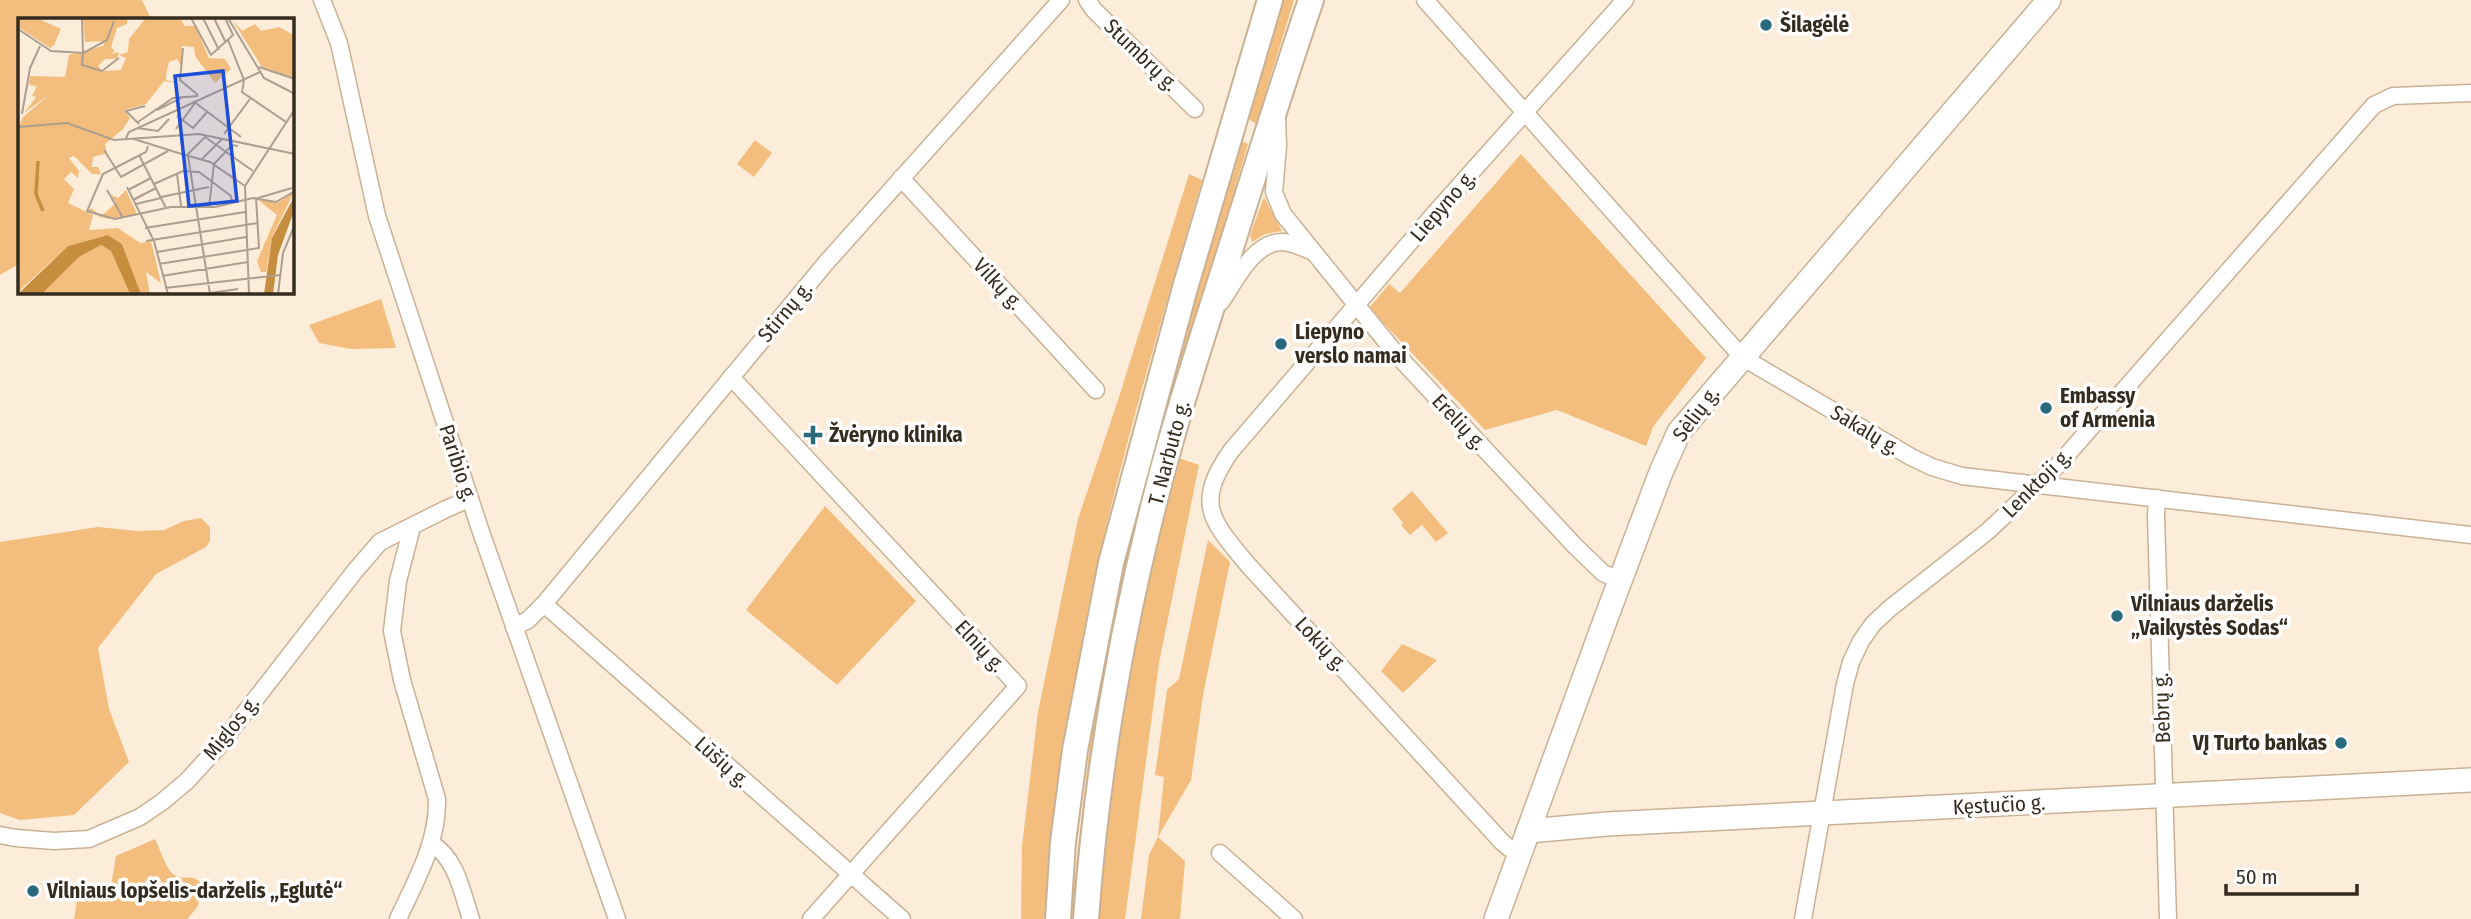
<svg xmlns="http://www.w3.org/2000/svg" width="2471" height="919" font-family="'Fira Sans Condensed',sans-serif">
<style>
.green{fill:#f3be7d}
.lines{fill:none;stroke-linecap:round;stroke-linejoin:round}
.street-casing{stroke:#c9b194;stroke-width:19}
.secondary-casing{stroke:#c9b194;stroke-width:26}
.primary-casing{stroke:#c9b194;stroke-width:28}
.street{stroke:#fff;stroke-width:16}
.secondary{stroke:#fff;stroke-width:23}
.primary{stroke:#fff;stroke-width:24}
.poi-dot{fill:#28697d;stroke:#fff;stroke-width:2.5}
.labels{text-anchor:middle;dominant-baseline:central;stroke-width:7;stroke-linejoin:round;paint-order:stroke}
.poi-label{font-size:21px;font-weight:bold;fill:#352c20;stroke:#fff;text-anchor:start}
.street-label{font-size:21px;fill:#352c20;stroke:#fff}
.inset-river{fill:none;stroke:#c78d3e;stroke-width:3.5}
.inset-road{fill:none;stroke:#ac9f90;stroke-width:2}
.view{fill:#1d4ed8;fill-opacity:0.15;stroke:#1d4ed8;stroke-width:3.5}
.inset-edge{fill:none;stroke:#352c20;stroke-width:3.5}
</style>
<rect width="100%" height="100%" fill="#fcecda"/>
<g class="green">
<polygon points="0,0 142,0 151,19 19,19 19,264 0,275"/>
<polygon points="1281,0 1294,0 1256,124 1246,117"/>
<polygon points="755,140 772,153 754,177 737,164"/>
<polygon points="1239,140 1248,144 1175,391 1077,919 1070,919 1092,726 1113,604 1139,498"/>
<polygon points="1521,154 1706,358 1653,427 1646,446 1557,410 1485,430 1369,308 1389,284 1400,293"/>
<path d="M 1189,174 L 1202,180 C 1163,315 1122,450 1092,589 C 1069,698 1060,808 1049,919 L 1021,919 L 1022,846 L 1038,712 L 1078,519 L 1119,397 Z"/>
<polygon points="1264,197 1282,231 1265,234 1252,242 1250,235"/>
<polygon points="381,299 396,348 351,349 319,343 309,325"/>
<path d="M 1179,458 L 1199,465 L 1159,663 L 1125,919 L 1098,919 C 1109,766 1136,606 1179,458 Z"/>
<polygon points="1412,491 1448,533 1436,542 1422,525 1410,535 1401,525 1403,523 1392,509"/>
<polygon points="825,506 916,601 837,685 746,610"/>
<polygon points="201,518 210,527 210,541 206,547 156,574 98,648 109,709 129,762 74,815 20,820 0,813 0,542 98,527 137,531 164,530 184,521"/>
<polygon points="1208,540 1230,562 1203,695 1191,780 1158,837 1185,861 1180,919 1141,919 1149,855 1158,837 1164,777 1155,775 1167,690 1179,679"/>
<polygon points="1402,644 1437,660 1403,693 1381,671"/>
<path d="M 155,839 C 160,849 164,863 171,872 C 182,885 196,868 204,890 L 196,909 L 187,919 L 74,919 L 78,894 L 109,897 L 116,856 Z"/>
</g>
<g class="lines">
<defs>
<g id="street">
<polyline points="322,0 339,43 377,216 480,529 617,919"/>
<polyline points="1087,0 1094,10 1195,109"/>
<polyline points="1425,0 1742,357 1911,457 1932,467 1962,476 2471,535"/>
<polyline points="1277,119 1278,146 1274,192 1283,214 1397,355 1576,547 1603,573 1620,580"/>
<polyline points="901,178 1096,390"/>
<path d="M 1221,302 C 1235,282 1254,240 1284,242 C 1293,243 1302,247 1311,251"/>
<polyline points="731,377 1018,686 811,919"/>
<polyline points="2157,498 2156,516 2168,919"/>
<polyline points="544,604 902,919"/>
<polyline points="514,627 528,620 544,604 825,264 1061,0"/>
<polyline points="0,835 16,838 54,841 89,839 140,817 162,802 187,781 219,746 355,571 380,542 446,509 469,499"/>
<path d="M 432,844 C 457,859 462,893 471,919"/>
<path d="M 1521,852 L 1509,848 L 1502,842 L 1248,565 C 1211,520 1194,504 1231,451 L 1435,213 L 1625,0"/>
<polyline points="1220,853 1294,919"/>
<path d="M 398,919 C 416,880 438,843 437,799 L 402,680 L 392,631 L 398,581 L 412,527"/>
<polyline points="1803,919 1845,684 1851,662 1861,641 1873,624 1889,609 1988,531 2059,464 2374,105 2393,96 2471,93"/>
</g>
<g id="secondary">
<polyline points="1528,831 1607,824 2471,780"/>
<polyline points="1496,919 1606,618 1661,472 1679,432 2049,0"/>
</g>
<g id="primary">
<polyline points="1058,919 1063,842 1075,750 1111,563 1185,288 1270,0"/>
<path d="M 1086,919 C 1097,766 1124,614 1164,465 C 1183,395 1206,326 1228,257 C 1255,171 1282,85 1311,0"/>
</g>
</defs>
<use href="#street" class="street-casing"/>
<use href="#secondary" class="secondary-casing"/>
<use href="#primary" class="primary-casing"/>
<use href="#street" class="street"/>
<use href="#secondary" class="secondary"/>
<use href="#primary" class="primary"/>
</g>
<g class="poi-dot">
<circle cx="1766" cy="25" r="7"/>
<circle cx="1281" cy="344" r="7"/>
<circle cx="2046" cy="408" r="7"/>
<path d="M809.5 424.5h7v7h7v7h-7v7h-7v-7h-7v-7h7z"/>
<circle cx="2117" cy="616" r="7"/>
<circle cx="2341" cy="743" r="7"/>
<circle cx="33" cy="891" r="7"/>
</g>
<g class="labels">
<g class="poi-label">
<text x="1780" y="25">Šilagėlė</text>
<text x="1295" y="332">Liepyno<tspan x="1295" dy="24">verslo namai</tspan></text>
<text x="2060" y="396">Embassy<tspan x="2060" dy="24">of Armenia</tspan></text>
<text x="829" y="435">Žvėryno klinika</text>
<text x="2131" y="604">Vilniaus darželis<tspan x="2131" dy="24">„Vaikystės Sodas“</tspan></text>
<text x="2327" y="743" text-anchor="end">VĮ Turto bankas</text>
<text x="47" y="891">Vilniaus lopšelis-darželis „Eglutė“</text>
</g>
<g class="street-label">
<text transform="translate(1141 55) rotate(44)">Stumbrų g.</text>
<text transform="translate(1443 206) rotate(-49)">Liepyno g.</text>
<text transform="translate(998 284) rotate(47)">Vilkų g.</text>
<text transform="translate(785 312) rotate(-50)">Stirnų g.</text>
<text transform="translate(1696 414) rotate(-53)">Sėlių g.</text>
<text transform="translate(1459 422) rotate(47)">Erelių g.</text>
<text transform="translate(1865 430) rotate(31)">Sakalų g.</text>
<text transform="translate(1169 453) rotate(-75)">T. Narbuto g.</text>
<text transform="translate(458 463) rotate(72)">Paribio g.</text>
<text transform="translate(2037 483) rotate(-45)">Lenktoji g.</text>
<text transform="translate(1321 644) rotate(47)">Lokių g.</text>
<text transform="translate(980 646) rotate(47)">Elnių g.</text>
<text transform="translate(2162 708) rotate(-92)">Bebrų g.</text>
<text transform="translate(231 728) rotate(-51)">Miglos g.</text>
<text transform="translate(722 762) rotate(42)">Lūšių g.</text>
<text transform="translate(1999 805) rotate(-3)">Kęstučio g.</text>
</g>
</g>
<g transform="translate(18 18)">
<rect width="276" height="276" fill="#fcecda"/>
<path d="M 0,0 L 19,0 L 43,11 L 36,27 L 32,30 L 0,9 ZM 65,0 L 109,0 L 109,6 L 99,10 L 93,29 L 97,33 L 93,36 L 101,34 L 99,41 L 87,41 L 80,48 L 85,53 L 103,52 L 108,40 L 101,37 L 110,34 L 111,21 L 128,0 L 162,0 L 167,8 L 177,8 L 191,40 L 207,41 L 213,51 L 197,65 L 177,38 L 176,29 L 164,28 L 164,49 L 159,41 L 151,44 L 148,57 L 148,62 L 162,66 L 146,63 L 128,86 L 106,92 L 112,100 L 105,111 L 87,126 L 89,135 L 75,139 L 74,149 L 80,149 L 83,156 L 74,156 L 56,138 L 51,140 L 61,153 L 60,160 L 53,154 L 46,161 L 56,171 L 50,185 L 75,197 L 71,212 L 100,210 L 122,225 L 133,223 L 143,265 L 128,254 L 132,276 L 123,276 L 104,226 L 90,217 L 50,228 L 0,274 L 0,111 L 5,99 L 32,76 L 6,95 L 18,79 L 14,78 L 19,68 L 11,67 L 10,71 L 12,58 L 47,59 L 51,37 L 85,28 L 87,23 L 67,24 ZM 213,0 L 224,13 L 237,6 L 243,13 L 261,9 L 276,17 L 276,60 L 244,49 ZM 108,172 L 119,196 L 91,201 L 82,199 L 70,193 L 73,190 L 83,198 L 98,185 L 93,177 L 100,180 ZM 276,174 L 255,217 L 248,254 L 243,254 L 239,243 L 259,197 L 239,181 L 259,185 ZM 83,227 L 93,233 L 112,276 L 24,276 L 61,239 Z" fill="#f3be7d"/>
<path d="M 276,179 L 276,193 L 260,237 L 255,276 L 246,276 L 254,220 ZM 90,217 L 104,226 L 123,276 L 112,276 L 93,233 L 83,227 L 61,239 L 24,276 L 0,276 L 50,228 Z" fill="#c78d3e"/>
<path class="inset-river" d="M 20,143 L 18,176 L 25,193"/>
<path class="inset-road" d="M 173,0 L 193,37 L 215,17 L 207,0M 185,0 L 201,32M 196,0 L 207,23M 210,0 L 246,60 L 277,76M 96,3 L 89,22 L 65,35 L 64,47 L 84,53 L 101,40M 0,11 L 33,33 L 65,35 L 64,0M 210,22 L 226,62 L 224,74 L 268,104M 165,30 L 162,62 L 180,77M 241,49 L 277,61M 175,83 L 223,119M 139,92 L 163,80M 4,96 L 12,50 L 22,28M 159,98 L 175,110 L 190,93M 120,104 L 155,80 L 180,78M 121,106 L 108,93 L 127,88M 0,109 L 49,105 L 96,122 L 181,116 L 277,136M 119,110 L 140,113 L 151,101M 158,111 L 177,85M 206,116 L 232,81M 108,120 L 111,114 L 242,54M 116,121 L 170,138 L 192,276M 130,128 L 128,134 L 85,156 L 69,193 L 97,201 L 153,189 L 197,189 L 235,180 L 258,184 L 277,173M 86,132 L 103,159 L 150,133M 121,137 L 148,190M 169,137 L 187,119 L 235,153M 171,138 L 192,144 L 227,168M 184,141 L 204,121M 159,156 L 163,188M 136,166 L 165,153 L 181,154 L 213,178 L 214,185M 109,169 L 136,223 L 150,276M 89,172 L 105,200M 110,172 L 133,160M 143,179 L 191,169M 240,180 L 274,170M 115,182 L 138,170M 118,186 L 143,180M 191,189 L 196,146 L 214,127 L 220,128M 127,210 L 227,194M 128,223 L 240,205M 139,234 L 228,219M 141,246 L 241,230 L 238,179M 144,258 L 230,244M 147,270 L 262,257M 185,276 L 220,271M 231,276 L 227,168 L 277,91M 260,276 L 265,235 L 277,206"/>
<path class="view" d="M 205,53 L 219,183 L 171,188 L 157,58 Z"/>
<rect width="276" height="276" class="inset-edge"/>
</g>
<path d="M2226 884v10h131v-10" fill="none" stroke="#352c20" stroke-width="3.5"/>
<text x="2236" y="884" font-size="21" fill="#352c20" stroke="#ffffff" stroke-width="5" paint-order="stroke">50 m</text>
</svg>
